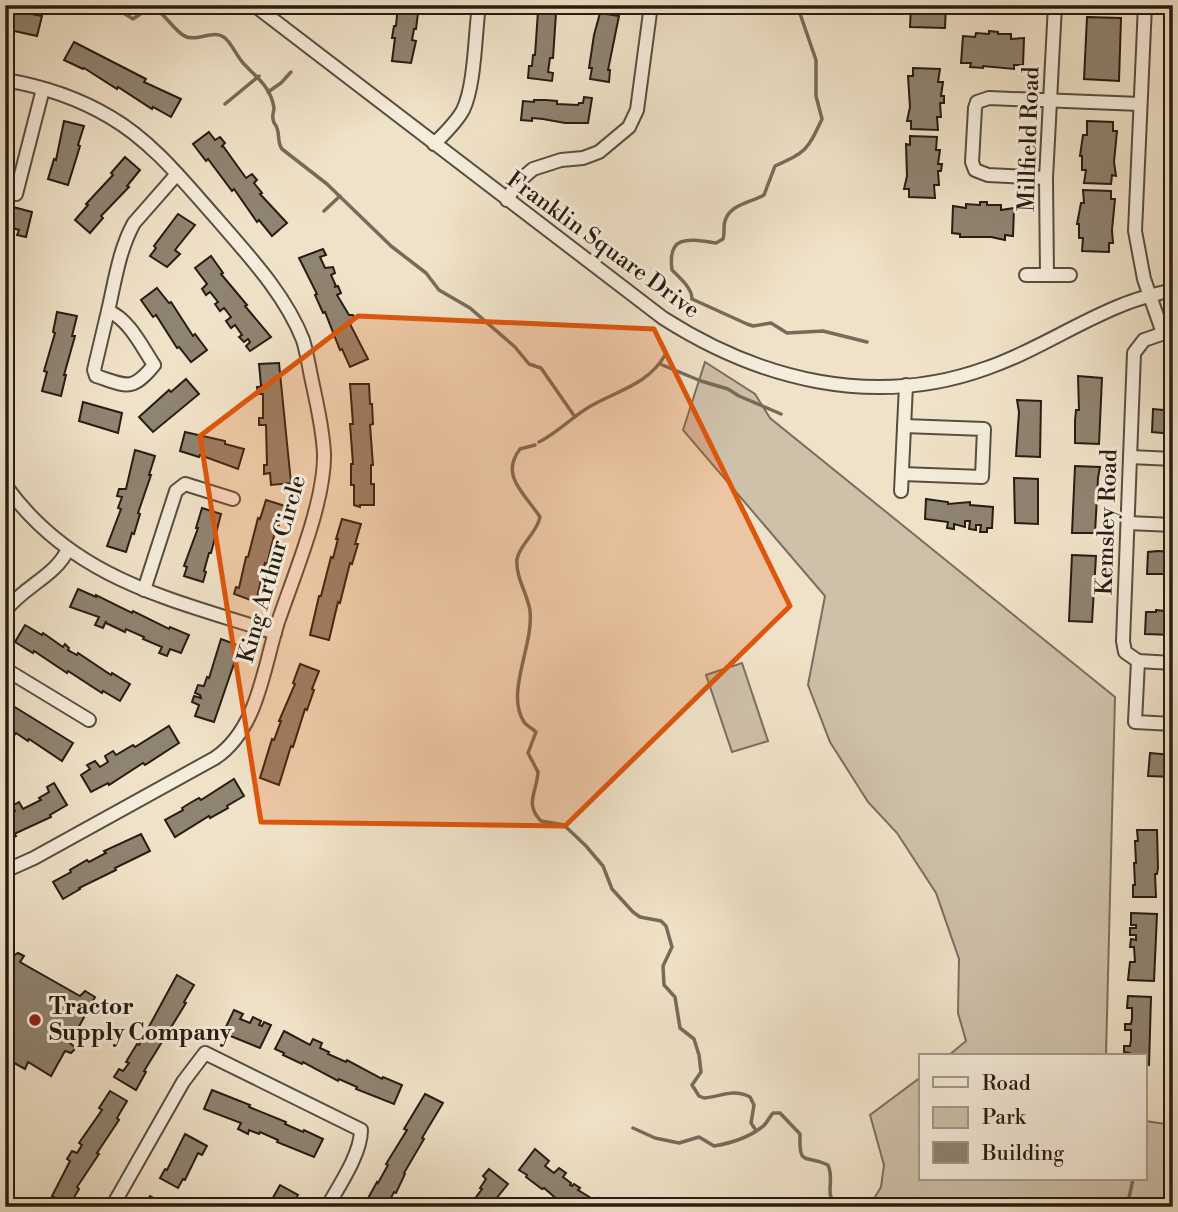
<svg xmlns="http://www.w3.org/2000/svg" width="1178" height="1212" font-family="'Libre Bodoni',serif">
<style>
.green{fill:#cec0a9;stroke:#7a6e5e;stroke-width:2}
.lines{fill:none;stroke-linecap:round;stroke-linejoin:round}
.stream{stroke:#766b5a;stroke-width:3.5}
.building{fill:#8f8371;stroke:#261c12;stroke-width:2}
.minor-casing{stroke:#584e40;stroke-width:16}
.minor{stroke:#f5ecdb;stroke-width:12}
.marked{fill:#de560c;fill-opacity:0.2;stroke:#de560c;stroke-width:5;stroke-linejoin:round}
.poi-dot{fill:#8f2418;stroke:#f5ecdb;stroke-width:2.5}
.labels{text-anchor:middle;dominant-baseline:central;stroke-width:6;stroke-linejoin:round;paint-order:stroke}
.street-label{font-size:23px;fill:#261c12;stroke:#f5ecdb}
.poi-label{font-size:23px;font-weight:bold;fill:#261c12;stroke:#f5ecdb;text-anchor:start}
</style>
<rect width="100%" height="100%" fill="#f0e2c8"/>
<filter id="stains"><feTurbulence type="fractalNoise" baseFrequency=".00286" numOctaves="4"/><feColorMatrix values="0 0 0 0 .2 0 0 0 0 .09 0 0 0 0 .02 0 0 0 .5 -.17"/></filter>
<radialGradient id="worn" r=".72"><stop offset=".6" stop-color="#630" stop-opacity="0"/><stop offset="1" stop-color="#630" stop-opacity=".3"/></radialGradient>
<g class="green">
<polygon points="705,362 755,394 770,418 1115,697 1106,1056 948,1056 966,1041 958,1013 959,959 936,893 897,833 868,802 830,742 808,685 825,596 683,430"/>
<polygon points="742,663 768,741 732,752 706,675"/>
<polygon points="921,1077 921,1179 1145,1179 1145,1121 1173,1125 1173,1207 869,1207 881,1187 884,1165 870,1115"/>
</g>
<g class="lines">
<g class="stream">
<polyline points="111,5 133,19 152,6"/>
<path d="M 152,7 C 161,9 173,29 183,35 C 196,44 212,28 225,38 C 233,45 237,57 244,64 C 257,78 271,87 274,108 C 274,111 272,115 273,119 C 274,126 275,122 277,128 C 280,136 277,142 282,149 L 327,184 L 391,246 L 426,273 L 439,290 L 470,308 L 515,347 L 529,364 L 541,368 L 575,417"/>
<polyline points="268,92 281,83 291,72"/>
<polyline points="225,104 259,76"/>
<polyline points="324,211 340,196"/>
<path d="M 692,299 C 692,288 680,278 672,270 C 667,234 689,239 716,243 L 723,239 C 725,233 723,226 725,221 C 730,204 750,203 764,195 L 775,166 C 806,152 807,151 822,119 L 816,96 L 816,60 L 797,5"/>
<polyline points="692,299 747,324 753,326 771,323 787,333 823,331 867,342"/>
<polyline points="660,364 701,381 728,389 739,396 781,414"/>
<path d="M 539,442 C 558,432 571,418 589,407 C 616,391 648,385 665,355"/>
<path d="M 535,445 L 520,449 C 499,476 526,495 540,517 C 537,533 520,544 517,559 C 515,576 528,595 530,611 C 534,645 505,693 524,722 C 527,726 533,729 536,732 L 528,753 L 538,772 C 537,792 524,804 541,821 L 564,825 L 586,846 L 603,866 L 612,889 L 633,912 L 640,917 L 661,921 L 666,926 L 672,947 L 663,966 L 664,985 L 675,997 L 680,1028 L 694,1039 L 699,1055 L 701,1072 L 692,1085 L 699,1096 L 704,1098 C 721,1097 732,1088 750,1097 L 754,1105 L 751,1123 L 755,1129"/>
<path d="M 633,1128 L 655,1138 L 679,1143 L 699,1137 L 714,1146 C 732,1143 748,1138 762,1127 C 767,1124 769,1117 773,1113 L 780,1113 L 800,1134 C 799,1168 805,1154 828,1165 C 835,1180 824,1193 836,1207"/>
<polyline points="1127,1207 1133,1179"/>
</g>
</g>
<g class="building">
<polygon points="398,5 419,5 416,29 414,29 412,40 416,41 411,63 392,61 395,38 392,38 394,26 396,26"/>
<polygon points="911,5 946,5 945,28 910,27"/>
<polygon points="1087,5 1122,5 1122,13 1087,12"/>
<polygon points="5,9 42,16 37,36 5,29"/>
<polygon points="538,11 556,13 553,58 550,58 548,72 553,73 552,81 528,78 529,66 532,66 533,55 535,55"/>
<polygon points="600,13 619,16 608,70 610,70 609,82 590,79 592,68 589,68 594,35"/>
<polygon points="1087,17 1121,18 1119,81 1084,79"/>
<polygon points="989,31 998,32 998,34 1011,34 1011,39 1024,38 1023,65 1014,65 1014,69 983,66 983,68 970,67 971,63 961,63 963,36 975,37 976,33 989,34"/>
<polygon points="74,42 146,79 144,82 181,99 171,117 153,107 152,109 118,87 117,89 84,68 83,69 64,60"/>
<polygon points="913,68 940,69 938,82 943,82 941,96 944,96 944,103 940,103 941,117 937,117 938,130 911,129 911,121 907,121 910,107 908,76 913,76"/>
<polygon points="584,97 592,98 588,123 565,123 543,119 532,118 532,121 521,120 523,101 534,102 534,100 546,100 557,101 557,104 578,105 579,103 583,103"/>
<polygon points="64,121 84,126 78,145 80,146 68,185 48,179 54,159 56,160"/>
<polygon points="1087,121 1113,122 1113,131 1117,131 1114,162 1116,176 1112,175 1111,184 1084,183 1086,170 1082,170 1082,156 1080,156 1083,135 1087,135"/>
<polygon points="209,132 215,140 220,137 225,143 221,147 223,146 246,178 252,174 257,180 254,183 262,193 260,194 287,223 272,236 259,220 257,222 234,189 232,191 208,159 206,161 193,144"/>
<polygon points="910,136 937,137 936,150 940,150 938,164 942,164 941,171 938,171 939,185 934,185 935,198 909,197 909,189 904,189 907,176 906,144 910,145"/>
<polygon points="125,157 140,170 127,186 129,187 101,216 103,218 90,233 75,220 88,205 86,204 113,175 111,173"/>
<polygon points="1083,190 1111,191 1111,199 1115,199 1112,230 1113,243 1109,243 1109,252 1082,251 1083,238 1079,238 1079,224 1077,224 1081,203 1084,203"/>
<polygon points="980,202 987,202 987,205 1001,205 1001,210 1014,208 1013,236 1005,235 1005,240 991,237 960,237 960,234 952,233 953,206 966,208 966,204 980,205"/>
<polygon points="5,207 12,209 13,207 32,212 26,237 17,235 19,230 9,227 8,230 5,229"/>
<polygon points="178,214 195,225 175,250 180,254 167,267 150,256 156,248 154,246"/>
<polygon points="323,249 326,255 320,257 325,268 333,267 335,273 331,275 336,286 334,287 338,286 341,293 337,295 349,315 353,315 355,319 350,324 368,359 350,367 342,349 340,350 325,312 323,313 315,295 317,294 299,258"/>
<polygon points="211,256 223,273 221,274 247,305 245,306 271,337 250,351 246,346 250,342 248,339 244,342 239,337 242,335 235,325 231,328 226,321 231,317 224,308 220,311 215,304 218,302 210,292 206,295 202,289 207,284 195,268"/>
<polygon points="157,288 169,303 171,302 193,336 195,334 207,350 191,362 179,347 177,348 156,315 153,317 141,300"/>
<polygon points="57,312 77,316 72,336 75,336 64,375 66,375 61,396 42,391 47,372 44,371 55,333 53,332"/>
<polygon points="279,363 291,483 271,485 270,473 264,474 264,465 267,465 266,425 259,425 259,418 263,418 263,394 258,394 257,387 263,386 261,385 259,364"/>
<polygon points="1078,376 1102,378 1099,444 1075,443 1075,421 1076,410 1079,410"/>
<polygon points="186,379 199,394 153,432 139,417 169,390 171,392"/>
<polygon points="350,384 369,384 370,404 372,404 373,424 370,425 373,465 371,465 371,484 374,484 374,505 360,505 360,507 354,505 354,485 351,485 351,464 353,464 350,424 353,424"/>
<polygon points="1017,400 1041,401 1040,457 1016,456 1019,412"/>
<polygon points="83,402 122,413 118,433 79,421"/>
<polygon points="1153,409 1173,411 1173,434 1152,432"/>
<polygon points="185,432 225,441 225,444 244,449 238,469 200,455 199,457 180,451"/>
<polygon points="135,450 155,456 149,475 151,475 138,513 140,514 134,534 132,533 126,552 107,546 121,509 118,508 122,497 117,496 119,489 126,489"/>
<polygon points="1075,466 1100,467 1098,478 1095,533 1072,533"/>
<polygon points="1014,478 1038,479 1038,524 1015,523"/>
<polygon points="926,499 948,502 948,504 970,502 970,505 993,507 992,528 987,528 987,532 980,532 981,525 976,525 976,530 969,529 970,521 965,521 965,527 954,524 954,529 947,528 948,522 925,519"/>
<polygon points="266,500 285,506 279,525 277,524 267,564 265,563 256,602 234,594 236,587 239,588 246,557 248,557 258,518 260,519"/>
<polygon points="202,508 221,514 211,553 209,553 204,571 206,572 203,582 184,576 187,567 184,566 198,528 196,528"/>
<polygon points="342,519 361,524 355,544 358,544 352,564 350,563 340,603 338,602 329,640 310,635 319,596 321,596 331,557 333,558 338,539 336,539"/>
<polygon points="1158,551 1173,552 1173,576 1169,574 1147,574 1148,552"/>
<polygon points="1072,555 1096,556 1092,622 1069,621"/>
<polygon points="78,589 96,597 96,595 132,613 133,611 169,629 170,627 189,635 181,653 170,649 167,656 159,653 162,647 143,639 144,637 126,629 125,632 106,623 106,621 103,628 95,625 99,617 70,607"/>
<polygon points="1156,610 1173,612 1173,635 1145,634 1146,612 1156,612"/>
<polygon points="25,625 42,635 43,633 63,647 65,644 69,648 68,650 77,655 78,653 111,675 112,673 130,684 120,701 103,691 102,693 68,671 67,673 34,651 33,653 15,642"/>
<polygon points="221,639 240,646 214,722 195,716 199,705 192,702 194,696 201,698 200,695 195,693 198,685 204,686 207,677 209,678"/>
<polygon points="300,664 319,671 312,689 314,690 307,710 305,709 293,747 291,746 279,785 260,778 272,739 274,740 281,721 279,721 295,684 293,683"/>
<polygon points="5,701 73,743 62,761 29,739 28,741 16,733 13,737 8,734 11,728 5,725"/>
<polygon points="169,726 179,743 145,765 143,763 109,785 108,783 91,792 81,775 90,769 87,765 95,761 100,767 108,762 105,756 113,751 116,755 133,745 135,747"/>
<polygon points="1150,753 1172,755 1173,753 1173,777 1148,776"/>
<polygon points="234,779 244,796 227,806 228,808 210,818 209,816 175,837 165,820 183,810 182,808 190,803 199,798 201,800"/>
<polygon points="54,783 67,805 50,815 51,817 14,834 16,836 5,842 5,817 15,811 12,806 19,802 23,809 41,800 39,798 49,792 47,787"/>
<polygon points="1137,830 1157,830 1158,868 1157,874 1155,874 1156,897 1133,897 1133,885 1135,885 1134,863 1136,863 1135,841 1138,841"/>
<polygon points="141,834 150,851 115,868 116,870 79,888 80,889 63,899 53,882 71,872 70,870 87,860 89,862 106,853 104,851"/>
<polygon points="1131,913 1157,914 1154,981 1128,980 1130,962 1135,962 1134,947 1130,947 1131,939 1136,940 1136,935 1130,935 1130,928 1136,928 1136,925 1131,925"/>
<polygon points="18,953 24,956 20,962 80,996 85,991 95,997 70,1043 76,1048 71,1053 65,1051 51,1076 28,1062 25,1069 5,1058 5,954 11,957"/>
<polygon points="177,975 194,985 184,1002 186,1003 144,1071 146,1072 136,1090 114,1077 119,1069 123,1071 129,1063 126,1062 137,1044 139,1045"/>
<polygon points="1128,996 1151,997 1149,1065 1145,1064 1145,1056 1130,1056 1130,1053 1124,1052 1124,1046 1130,1046 1131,1040 1131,1030 1125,1030 1125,1024 1131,1024 1132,1019 1132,1008 1127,1008"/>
<polygon points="234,1010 243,1014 240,1019 250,1023 253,1017 261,1021 259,1025 262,1026 264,1022 271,1025 260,1048 223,1033"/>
<polygon points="284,1031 310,1045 313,1039 322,1043 320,1048 329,1052 328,1054 346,1062 347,1060 382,1079 383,1077 402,1085 394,1104 356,1089 357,1087 339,1079 338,1081 303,1062 302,1064 283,1055 284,1053 275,1049"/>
<polygon points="212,1090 250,1105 249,1107 286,1122 285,1124 303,1132 304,1130 323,1139 314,1157 277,1142 278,1140 260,1132 259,1134 249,1130 248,1134 238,1129 241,1123 204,1109"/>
<polygon points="110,1091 127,1101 117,1118 119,1120 97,1153 99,1154 77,1187 79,1189 69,1206 52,1196 70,1161 67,1159 72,1151 77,1153 82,1145 79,1143 102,1110 99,1108"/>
<polygon points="425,1094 443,1103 422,1138 424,1139 404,1173 405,1174 396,1193 394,1192 386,1207 380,1207 367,1200 377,1182 378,1183 388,1165 386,1164 407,1130 404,1129"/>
<polygon points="185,1134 207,1146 202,1155 198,1153 185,1180 183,1179 178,1188 160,1178 165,1169 167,1170"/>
<polygon points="535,1149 549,1161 545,1166 554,1173 559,1168 566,1173 563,1177 571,1183 570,1185 572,1186 574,1184 580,1188 578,1190 596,1201 598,1198 606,1204 604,1207 566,1207 544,1188 542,1189 526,1177 527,1175 519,1170"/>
<polygon points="489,1169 508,1184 496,1199 498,1201 493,1207 465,1207 468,1204 470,1205 482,1189 480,1188 486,1179 483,1176"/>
<polygon points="280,1185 298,1195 291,1207 271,1207 273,1204 270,1203"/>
<polygon points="150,1196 159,1201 158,1202 167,1207 144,1207"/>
</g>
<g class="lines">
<defs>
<g id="minor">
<path d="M 254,5 L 663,318 C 760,380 874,409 987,368 C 1034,352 1076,323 1122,305 C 1138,298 1156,294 1173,290"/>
<polyline points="1145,5 1135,231 1144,279 1163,333"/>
<path d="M 5,80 C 41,86 78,98 110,117 C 153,142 184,182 217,219 C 248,255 285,294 303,340 C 307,353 309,367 312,381 C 317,405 323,429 324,454 C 325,502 294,575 278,622 C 263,669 258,729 215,758 L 34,858 L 5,871"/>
<path d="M 434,144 C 444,134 456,123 463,110 C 475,86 475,34 479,5"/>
<polyline points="1173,152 1171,175 1173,175"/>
<polyline points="1046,178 988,175 975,170 972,162 975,108 977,102 989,98 1140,104"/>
<polyline points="16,194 43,89"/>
<polyline points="507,200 517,183 533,169 561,160 583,158 599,152 629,127 637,110 651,5"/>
<polyline points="1026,275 1070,275"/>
<polyline points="1047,275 1046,178 1055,5"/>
<path d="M 108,311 C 129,319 142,347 154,365 C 132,392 127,386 96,376 L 94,370 Z"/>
<path d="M 108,311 C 115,281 119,250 134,223 L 177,174"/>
<polyline points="1173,330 1144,340 1134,353 1123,641 1125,652 1138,661 1135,722 1173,724"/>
<polyline points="1130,457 1173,459"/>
<polyline points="902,474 982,477 984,429 904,426"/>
<path d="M 5,485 C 73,580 171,599 275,633"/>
<polyline points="901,491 906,385"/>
<polyline points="1128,523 1173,525"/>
<polyline points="144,590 176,491 185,484 233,499"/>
<path d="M 5,611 C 24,586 56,576 68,549"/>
<polyline points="1138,661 1173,663"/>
<polyline points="5,669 89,720"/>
<path d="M 112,1207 L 183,1082 L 205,1053 L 361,1130 C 361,1154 339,1186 327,1207"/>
</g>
</defs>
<use href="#minor" class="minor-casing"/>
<use href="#minor" class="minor"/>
</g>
<path class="marked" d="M 358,316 L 654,329 L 790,606 L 565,826 L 261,822 L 200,436 Z"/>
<circle class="poi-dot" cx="35" cy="1020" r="7"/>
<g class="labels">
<g class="street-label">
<text transform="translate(1029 139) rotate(-88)">Millfield Road</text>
<text transform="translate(603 245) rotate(36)">Franklin Square Drive</text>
<text transform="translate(1107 522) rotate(-88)">Kemsley Road</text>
<text transform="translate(272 569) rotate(-74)">King Arthur Circle</text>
</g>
<g class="poi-label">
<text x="49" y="1007">Tractor<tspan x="49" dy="26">Supply Company</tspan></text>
</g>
</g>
<rect width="1178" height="1212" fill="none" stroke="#f0e2c8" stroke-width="28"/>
<rect x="7" y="7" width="1164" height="1198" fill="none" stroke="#261c12" stroke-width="3.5"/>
<rect x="14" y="14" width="1150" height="1184" fill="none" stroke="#261c12" stroke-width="2"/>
<rect x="919" y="1054" width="228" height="126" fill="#f5ecdb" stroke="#a2998b" stroke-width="2"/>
<rect x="933" y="1077" width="35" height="10" fill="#f5ecdb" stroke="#a2998b" stroke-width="2"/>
<text x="982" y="1090" font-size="21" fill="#261c12">Road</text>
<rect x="933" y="1107" width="35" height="21" fill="#cec0a9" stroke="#a2998b" stroke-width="2"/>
<text x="982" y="1124" font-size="21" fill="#261c12">Park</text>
<rect x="933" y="1142" width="35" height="21" fill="#8f8371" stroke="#a2998b" stroke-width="2"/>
<text x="982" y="1160" font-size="21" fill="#261c12">Building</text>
<rect width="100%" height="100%" filter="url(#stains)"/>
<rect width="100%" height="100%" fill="url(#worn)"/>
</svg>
